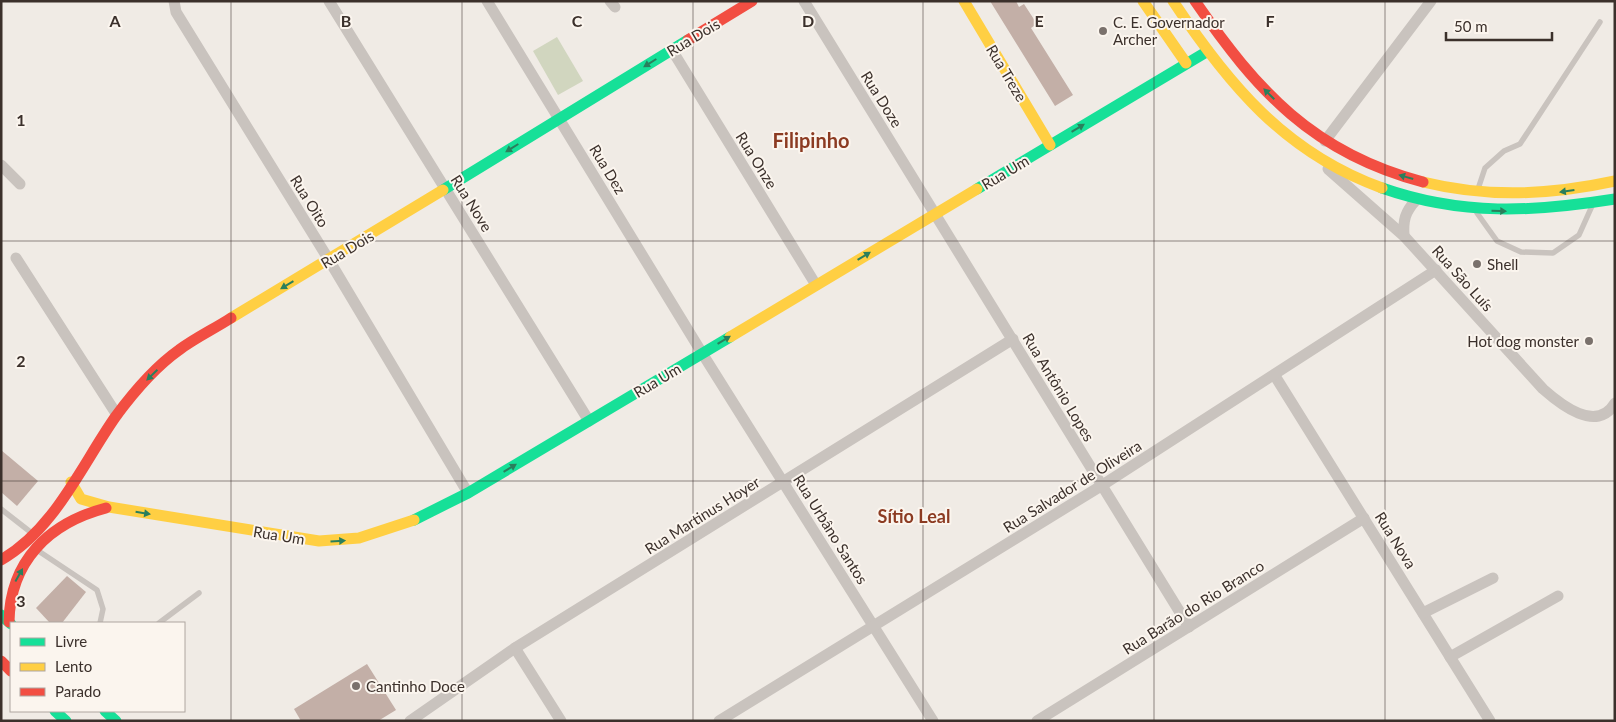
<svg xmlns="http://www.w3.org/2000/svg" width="1616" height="722" font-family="Lato,sans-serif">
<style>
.green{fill:#d1d6bf}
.building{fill:#c3afa7}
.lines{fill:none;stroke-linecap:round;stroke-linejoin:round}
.lane{stroke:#c9c3be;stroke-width:5.5}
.street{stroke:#c9c3be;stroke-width:11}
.fast{stroke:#16e098;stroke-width:11}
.slow{stroke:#ffcf43;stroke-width:11}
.jam{stroke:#f24e42;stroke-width:11}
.oneway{fill:#2a7f5c}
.grid{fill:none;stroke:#3b302b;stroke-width:1;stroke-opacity:0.55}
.poi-dot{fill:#7a716c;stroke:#fbf5ee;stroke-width:2}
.labels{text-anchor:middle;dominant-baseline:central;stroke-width:4;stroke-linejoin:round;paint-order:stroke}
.poi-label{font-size:15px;fill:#3b302b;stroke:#fbf5ee;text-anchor:start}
.street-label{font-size:15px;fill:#3b302b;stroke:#fbf5ee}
.quarter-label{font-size:18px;font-weight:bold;fill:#8c3b22;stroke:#fbf5ee}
.district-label{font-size:20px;font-weight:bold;fill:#8c3b22;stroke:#fbf5ee}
.grid-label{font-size:16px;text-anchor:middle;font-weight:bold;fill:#3b302b;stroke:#fbf5ee;stroke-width:4;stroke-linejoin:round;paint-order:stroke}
</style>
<rect width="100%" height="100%" fill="#f0ebe5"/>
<polygon class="green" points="557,37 583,81 558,95 533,51"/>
<g class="building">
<polygon points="990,1 1016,1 1019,7 1024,4 1037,24 1031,28 1073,95 1055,106"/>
<polygon points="1,450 38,481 17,506 1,492"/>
<polygon points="67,576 86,592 62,623 50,623 36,608"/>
<polygon points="367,664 396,710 378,721 301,721 294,709"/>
</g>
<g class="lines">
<g class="lane">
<polyline points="1478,189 1485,168 1504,151 1520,144 1600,22"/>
<polyline points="1477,213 1497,241 1521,252 1553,253 1579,235 1592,206"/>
<polyline points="1,509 33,534"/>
<polyline points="37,550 97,590 103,609 100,623"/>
<polyline points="159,623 199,593"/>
</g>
<g class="street">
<polyline points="174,1 176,12 329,260 468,493"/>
<polyline points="329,1 589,421"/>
<polyline points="487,1 702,353 933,721"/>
<polyline points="610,1 615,7"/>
<polyline points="804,1 1189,627"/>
<polyline points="672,50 816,285"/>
<polyline points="1325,141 1431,1"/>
<polyline points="1,165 20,184"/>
<path d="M 1328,169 L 1404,236 L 1543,389 C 1560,404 1597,434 1615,403"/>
<path d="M 1404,236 C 1403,220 1405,212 1416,200"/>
<polyline points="16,258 117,415"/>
<polyline points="1275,376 1490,721"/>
<polyline points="1423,613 1493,578"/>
<polyline points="515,648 561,721"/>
<polyline points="1450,657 1558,596"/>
<polyline points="410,721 515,648 1013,339"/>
<polyline points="719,721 1101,486 1436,270"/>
<polyline points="1037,721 1364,518"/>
</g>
<g class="fast">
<path d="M 1382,188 C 1462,216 1533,212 1615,199"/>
<polyline points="977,189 1208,51"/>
<polyline points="443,190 688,40"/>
<polyline points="414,520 468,493 730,337"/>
<polyline points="1,615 11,624"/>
<polyline points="55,711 66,721"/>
<polyline points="105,711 116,721"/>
</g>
<g class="slow">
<polyline points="964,1 1050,145"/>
<polyline points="1143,1 1186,63"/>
<path d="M 1173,1 C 1228,84 1285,153 1382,188"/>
<path d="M 1423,182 C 1488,198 1550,195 1615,181"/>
<polyline points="231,318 443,190"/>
<polyline points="730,337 977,189"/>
<polyline points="71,482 81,499 109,507 319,541 359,538 414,520"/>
</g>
<g class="jam">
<path d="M 1195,1 C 1257,91 1313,153 1423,182"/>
<polyline points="688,40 752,1"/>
<path d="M 1,560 C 55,529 81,466 116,416 C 133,393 155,367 179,350 C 195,338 214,329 231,318"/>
<path d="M 9,622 C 10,561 49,523 106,508"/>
<polyline points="1,661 11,671"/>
</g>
</g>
<defs><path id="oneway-solid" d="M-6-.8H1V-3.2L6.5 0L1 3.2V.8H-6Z" transform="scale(1.25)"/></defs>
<g class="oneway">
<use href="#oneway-solid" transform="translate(650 63) rotate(148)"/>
<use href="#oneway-solid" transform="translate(1269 94) rotate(-135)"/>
<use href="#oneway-solid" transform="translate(1078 128) rotate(-31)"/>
<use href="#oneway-solid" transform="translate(512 148) rotate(148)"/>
<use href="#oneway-solid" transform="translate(1406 177) rotate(-164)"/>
<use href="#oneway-solid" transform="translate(1567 191) rotate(172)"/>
<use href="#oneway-solid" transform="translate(1499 211) rotate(2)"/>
<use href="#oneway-solid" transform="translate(864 256) rotate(-31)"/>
<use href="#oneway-solid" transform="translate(287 285) rotate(149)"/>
<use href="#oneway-solid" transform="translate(724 340) rotate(-31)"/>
<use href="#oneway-solid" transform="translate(152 375) rotate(136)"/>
<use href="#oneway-solid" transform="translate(510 468) rotate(-31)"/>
<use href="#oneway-solid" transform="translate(143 513) rotate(9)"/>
<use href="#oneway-solid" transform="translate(338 541) rotate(-3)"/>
<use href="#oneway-solid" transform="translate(19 575) rotate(-61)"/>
</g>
<path class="grid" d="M 231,1 L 231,721M 462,1 L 462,721M 693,1 L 693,721M 923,1 L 923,721M 1154,1 L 1154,721M 1385,1 L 1385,721M 1,241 L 1615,241M 1,481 L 1615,481"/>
<g class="poi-dot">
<circle cx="1103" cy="31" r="5"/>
<circle cx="1477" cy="264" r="5"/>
<circle cx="1589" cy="341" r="5"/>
<circle cx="356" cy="686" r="5"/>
</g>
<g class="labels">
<g class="poi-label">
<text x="1113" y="22">C. E. Governador<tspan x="1113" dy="17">Archer</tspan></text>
<text x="1487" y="264">Shell</text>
<text x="1579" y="341" text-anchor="end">Hot dog monster</text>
<text x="366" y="686">Cantinho Doce</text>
</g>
<g class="street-label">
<text transform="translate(693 37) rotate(-31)">Rua Dois</text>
<text transform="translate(1007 73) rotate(59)">Rua Treze</text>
<text transform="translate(882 99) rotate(58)">Rua Doze</text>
<text transform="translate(757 160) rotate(58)">Rua Onze</text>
<text transform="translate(608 169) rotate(59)">Rua Dez</text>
<text transform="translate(1005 172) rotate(-31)">Rua Um</text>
<text transform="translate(310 201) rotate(58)">Rua Oito</text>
<text transform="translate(472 203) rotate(58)">Rua Nove</text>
<text transform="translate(347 249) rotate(-31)">Rua Dois</text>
<text transform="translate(1463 278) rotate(48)">Rua São Luís</text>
<text transform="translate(657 380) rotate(-31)">Rua Um</text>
<text transform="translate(1059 387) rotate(59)">Rua Antônio Lopes</text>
<text transform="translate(1072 486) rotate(-32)">Rua Salvador de Oliveira</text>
<text transform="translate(702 515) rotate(-32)">Rua Martinus Hoyer</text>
<text transform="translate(831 529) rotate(58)">Rua Urbâno Santos</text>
<text transform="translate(279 535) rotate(9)">Rua Um</text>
<text transform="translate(1396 540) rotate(58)">Rua Nova</text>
<text transform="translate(1193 607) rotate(-32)">Rua Barão do Rio Branco</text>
</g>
<g class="quarter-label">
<text x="914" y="516">Sítio Leal</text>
</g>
<g class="district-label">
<text x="811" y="140">Filipinho</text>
</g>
</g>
<g class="grid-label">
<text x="115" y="27">A</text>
<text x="346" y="27">B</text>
<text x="577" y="27">C</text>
<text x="808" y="27">D</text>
<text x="1039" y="27">E</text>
<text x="1270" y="27">F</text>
<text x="21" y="126">1</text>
<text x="21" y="367">2</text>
<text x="21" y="607">3</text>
</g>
<rect width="1616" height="722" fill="none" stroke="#3b302b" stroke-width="5"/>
<rect x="10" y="622" width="175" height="90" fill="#fbf5ee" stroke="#aea6a0"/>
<rect x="20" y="638" width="25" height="8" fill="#16e098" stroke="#aea6a0"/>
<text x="55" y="647" font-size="15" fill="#3b302b">Livre</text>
<rect x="20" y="663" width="25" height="8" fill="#ffcf43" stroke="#aea6a0"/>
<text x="55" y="672" font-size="15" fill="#3b302b">Lento</text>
<rect x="20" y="688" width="25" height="8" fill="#f24e42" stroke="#aea6a0"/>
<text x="55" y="697" font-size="15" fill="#3b302b">Parado</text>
<path d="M1446 32v8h106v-8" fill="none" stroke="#3b302b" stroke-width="2.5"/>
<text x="1454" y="32" font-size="15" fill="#3b302b" stroke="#fbf5ee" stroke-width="4" paint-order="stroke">50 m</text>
</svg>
